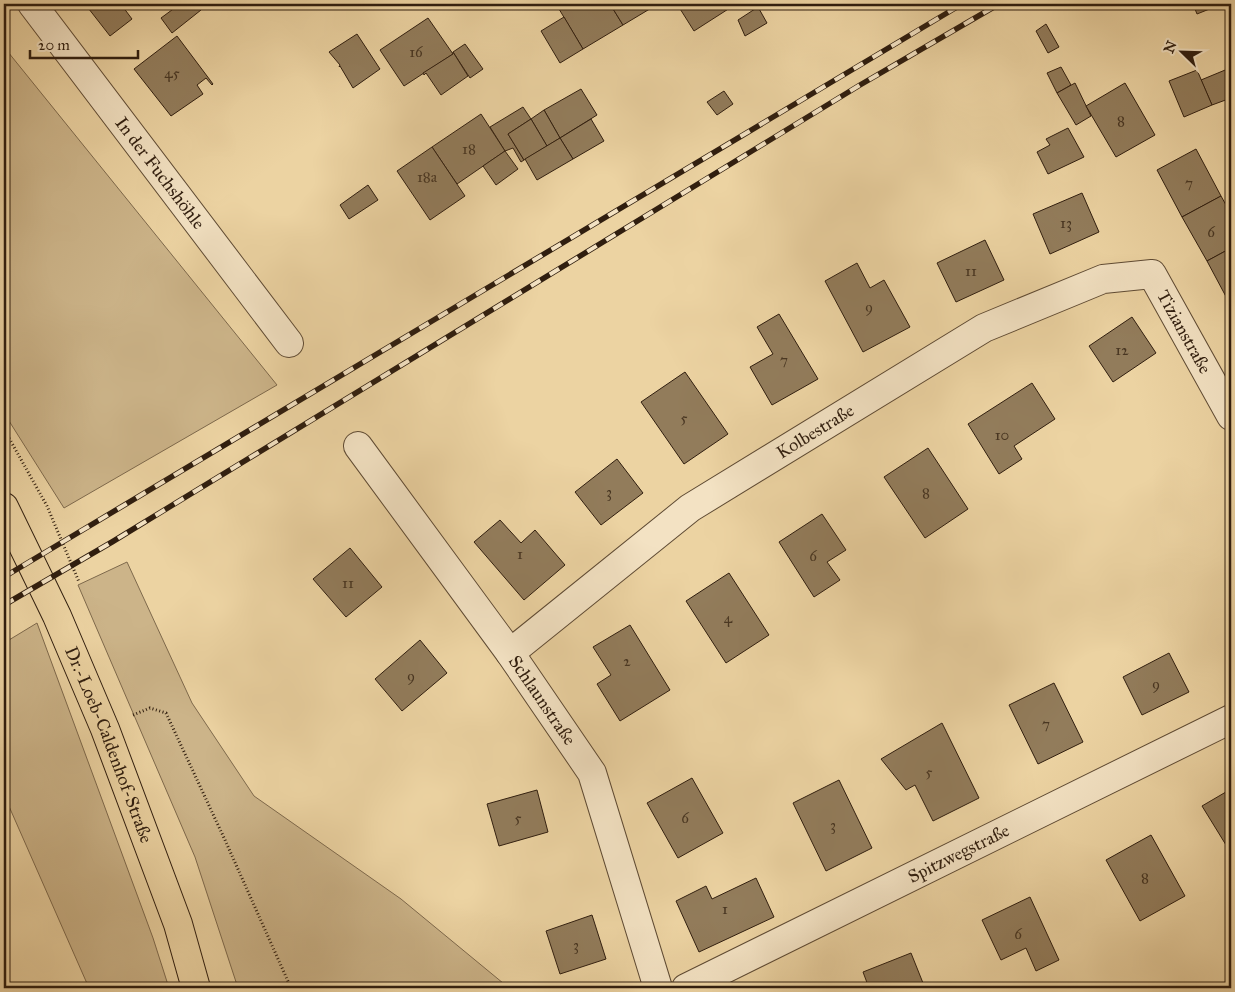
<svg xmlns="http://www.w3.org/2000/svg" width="1235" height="992" font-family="'IM FELL Great Primer',serif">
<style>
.green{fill:#ccb489;stroke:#7e694c}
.building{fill:#927c5b;stroke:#301e0f}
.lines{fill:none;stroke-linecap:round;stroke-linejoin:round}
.minor-casing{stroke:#5f4b34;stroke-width:30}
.major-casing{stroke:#301e0f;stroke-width:30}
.path{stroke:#301e0f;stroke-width:3;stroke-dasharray:1 2.5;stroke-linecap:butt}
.minor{stroke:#f3e2c3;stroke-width:28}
.major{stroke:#ecd3a2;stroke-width:28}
.rail-casing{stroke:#301e0f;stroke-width:5.5}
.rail{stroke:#f3e2c3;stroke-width:4;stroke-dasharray:11;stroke-linecap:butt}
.labels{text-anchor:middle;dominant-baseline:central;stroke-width:4;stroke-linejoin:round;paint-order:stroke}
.number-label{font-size:15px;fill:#483622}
.street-label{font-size:18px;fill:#301e0f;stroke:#f3e2c3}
</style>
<rect width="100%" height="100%" fill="#ecd3a2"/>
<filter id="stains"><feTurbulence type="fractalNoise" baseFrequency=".004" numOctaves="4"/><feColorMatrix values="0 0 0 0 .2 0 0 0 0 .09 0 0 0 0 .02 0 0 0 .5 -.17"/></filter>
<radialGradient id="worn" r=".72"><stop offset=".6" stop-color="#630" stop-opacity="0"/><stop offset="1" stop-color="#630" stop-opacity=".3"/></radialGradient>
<g class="green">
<polygon points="4,47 277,385 64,508 4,413"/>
<polygon points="127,562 192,703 254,796 401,899 509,988 238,988 195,857 78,585"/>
<polygon points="37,623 153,938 169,988 89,988 4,795 4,643"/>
</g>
<g class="building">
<polygon points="85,4 127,4 123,7 132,19 110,36"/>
<polygon points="180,4 196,4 201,10 172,33 161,18"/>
<polygon points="556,4 610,4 623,25 583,49"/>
<polygon points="610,4 658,4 623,25"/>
<polygon points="677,4 736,4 734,7 733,6 694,31"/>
<polygon points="1193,4 1222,4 1197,14"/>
<polygon points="758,7 767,23 745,36 738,20"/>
<polygon points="564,17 583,49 560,63 541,31"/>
<polygon points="428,18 453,54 404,86 380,50"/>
<polygon points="1046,24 1059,47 1048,53 1036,31"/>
<polygon points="357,34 380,69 353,88 340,66 339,67 340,65 329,52"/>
<polygon points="177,36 213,84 212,85 206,78 197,85 203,94 171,116 134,69"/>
<polygon points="465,44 483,69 470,78 453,52"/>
<polygon points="453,52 468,76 441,95 426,73 424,75 423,73 453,54"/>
<polygon points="1061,67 1071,85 1057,93 1047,73"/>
<polygon points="1230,68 1231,72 1231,98 1212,105 1201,80"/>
<polygon points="1197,70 1212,105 1184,117 1169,81"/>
<polygon points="1075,83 1091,116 1076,125 1057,93"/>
<polygon points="1125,83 1155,135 1116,157 1086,106"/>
<polygon points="581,89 597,115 560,138 544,110"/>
<polygon points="724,91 733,104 717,115 707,102"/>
<polygon points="523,107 531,119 508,134 524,160 521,162 513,148 505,151 490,127"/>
<polygon points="544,110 560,138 547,146 531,119"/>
<polygon points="481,114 505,151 457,184 432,147"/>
<polygon points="531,119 547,146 524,160 508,134"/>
<polygon points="591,119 604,141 573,159 560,138"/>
<polygon points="1068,128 1084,157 1048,174 1037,152 1050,145 1046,139"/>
<polygon points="560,138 573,159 537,180 525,159"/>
<polygon points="432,147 465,196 430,220 397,171"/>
<polygon points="1196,149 1221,196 1182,217 1157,170"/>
<polygon points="505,151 518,169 496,185 483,166"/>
<polygon points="368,185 378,200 349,219 340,205"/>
<polygon points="1082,193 1099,232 1050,254 1033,214"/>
<polygon points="1221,196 1231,214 1231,248 1207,261 1182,217"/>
<polygon points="985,240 1004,280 956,302 937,263"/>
<polygon points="1231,248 1231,306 1207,261"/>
<polygon points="857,263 870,288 884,280 910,327 863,352 825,281"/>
<polygon points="779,314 818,379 772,405 750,367 773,354 757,327"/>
<polygon points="1132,317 1156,353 1113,382 1089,346"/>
<polygon points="685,372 728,434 684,464 641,402"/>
<polygon points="1032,383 1055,419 1014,446 1022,459 999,474 968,424"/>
<polygon points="928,448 968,509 925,538 884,477"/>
<polygon points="617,459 643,493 601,525 575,492"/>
<polygon points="822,514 846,550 827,562 840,580 814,597 779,542"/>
<polygon points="500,520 521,543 535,530 565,565 524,600 474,542"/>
<polygon points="350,548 382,587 346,617 313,579"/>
<polygon points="729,573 769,635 726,663 686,601"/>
<polygon points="630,625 670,690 620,721 597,684 611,675 593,647"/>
<polygon points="420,640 447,673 402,711 375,679"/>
<polygon points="1169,653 1189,692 1142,715 1123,677"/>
<polygon points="1054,683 1083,742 1038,764 1009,705"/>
<polygon points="942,723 979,798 933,821 915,785 906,790 881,759"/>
<polygon points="692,778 723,833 678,858 647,803"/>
<polygon points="839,780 872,848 826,871 793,803"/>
<polygon points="1231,789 1231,842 1226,845 1202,806"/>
<polygon points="537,790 548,832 499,846 487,804"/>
<polygon points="1151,835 1185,896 1140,921 1106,860"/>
<polygon points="756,878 774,917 699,952 676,901 706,886 712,899"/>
<polygon points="1030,897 1059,960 1036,971 1026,948 1001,960 982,920"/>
<polygon points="592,915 606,959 560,974 546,931"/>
<polygon points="911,953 925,988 869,988 863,972"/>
</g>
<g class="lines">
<defs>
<g id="minor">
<path id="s1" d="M 32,4 L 289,343"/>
<path id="s2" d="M 358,446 L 510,653 L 592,773 L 658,988"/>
<path id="s3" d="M 510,653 L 690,508 L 984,328 L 1103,279 L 1152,274 L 1231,416"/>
<path id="s4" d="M 686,988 L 1231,719"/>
</g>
<g id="major">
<path id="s5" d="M 4,507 L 57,616 L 105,729 L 178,924 L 196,988"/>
</g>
</defs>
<use href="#minor" class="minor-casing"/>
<use href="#major" class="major-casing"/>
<g class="path">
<polyline points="4,429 47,506 79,582"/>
<polyline points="133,715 150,708 166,713 225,840 291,988"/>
</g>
<use href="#minor" class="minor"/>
<use href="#major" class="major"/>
<defs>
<g id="rail">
<polyline points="4,577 962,4"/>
<polyline points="4,605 112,542 860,85 999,4"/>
</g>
</defs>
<use href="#rail" class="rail-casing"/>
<use href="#rail" class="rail"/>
</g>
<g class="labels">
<g class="number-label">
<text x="416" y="52">16</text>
<text x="172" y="73">45</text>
<text x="1121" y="121">8</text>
<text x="469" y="149">18</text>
<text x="427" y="177">18a</text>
<text x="1189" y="183">7</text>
<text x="1066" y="223">13</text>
<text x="1211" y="232">6</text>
<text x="971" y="271">11</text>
<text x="869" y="307">9</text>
<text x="1122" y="350">12</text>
<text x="784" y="360">7</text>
<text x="684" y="418">5</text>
<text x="1002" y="435">10</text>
<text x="609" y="492">3</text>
<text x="926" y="493">8</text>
<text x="520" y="554">1</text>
<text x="813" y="556">6</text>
<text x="348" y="583">11</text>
<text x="728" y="618">4</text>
<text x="627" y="661">2</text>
<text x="411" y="676">9</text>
<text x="1156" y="684">9</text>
<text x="1046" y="724">7</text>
<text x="929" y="772">5</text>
<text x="518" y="818">5</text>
<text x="685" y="818">6</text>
<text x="833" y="825">3</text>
<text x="1145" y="878">8</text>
<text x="725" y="909">1</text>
<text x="1018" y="934">6</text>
<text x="576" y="945">3</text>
</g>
<g class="street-label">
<text stroke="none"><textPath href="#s1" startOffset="212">In der Fuchshöhle</textPath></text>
<text stroke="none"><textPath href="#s3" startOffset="820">Tizianstraße</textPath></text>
<text stroke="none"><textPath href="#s3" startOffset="378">Kolbestraße</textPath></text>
<text stroke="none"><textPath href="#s2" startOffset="314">Schlaunstraße</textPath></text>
<text stroke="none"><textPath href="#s5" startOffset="260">Dr.-Loeb-Caldenhof-Straße</textPath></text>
<text stroke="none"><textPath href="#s4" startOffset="304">Spitzwegstraße</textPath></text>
</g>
</g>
<rect width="1235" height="992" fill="none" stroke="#ecd3a2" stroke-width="20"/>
<rect x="5" y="5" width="1225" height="982" fill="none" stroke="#301e0f" stroke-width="2.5"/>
<rect x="10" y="10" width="1215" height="972" fill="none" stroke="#301e0f"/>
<g transform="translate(1182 52) rotate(293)" stroke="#f3e2c3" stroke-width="4" paint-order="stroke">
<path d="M0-4L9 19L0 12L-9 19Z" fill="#301e0f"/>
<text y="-8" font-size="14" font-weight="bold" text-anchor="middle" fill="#301e0f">N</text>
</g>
<path d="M30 50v8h108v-8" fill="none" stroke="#301e0f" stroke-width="2.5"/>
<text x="38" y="50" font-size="15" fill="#301e0f" stroke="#f3e2c3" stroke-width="4" paint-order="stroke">20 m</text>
<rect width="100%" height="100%" filter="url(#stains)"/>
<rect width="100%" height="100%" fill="url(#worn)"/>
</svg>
